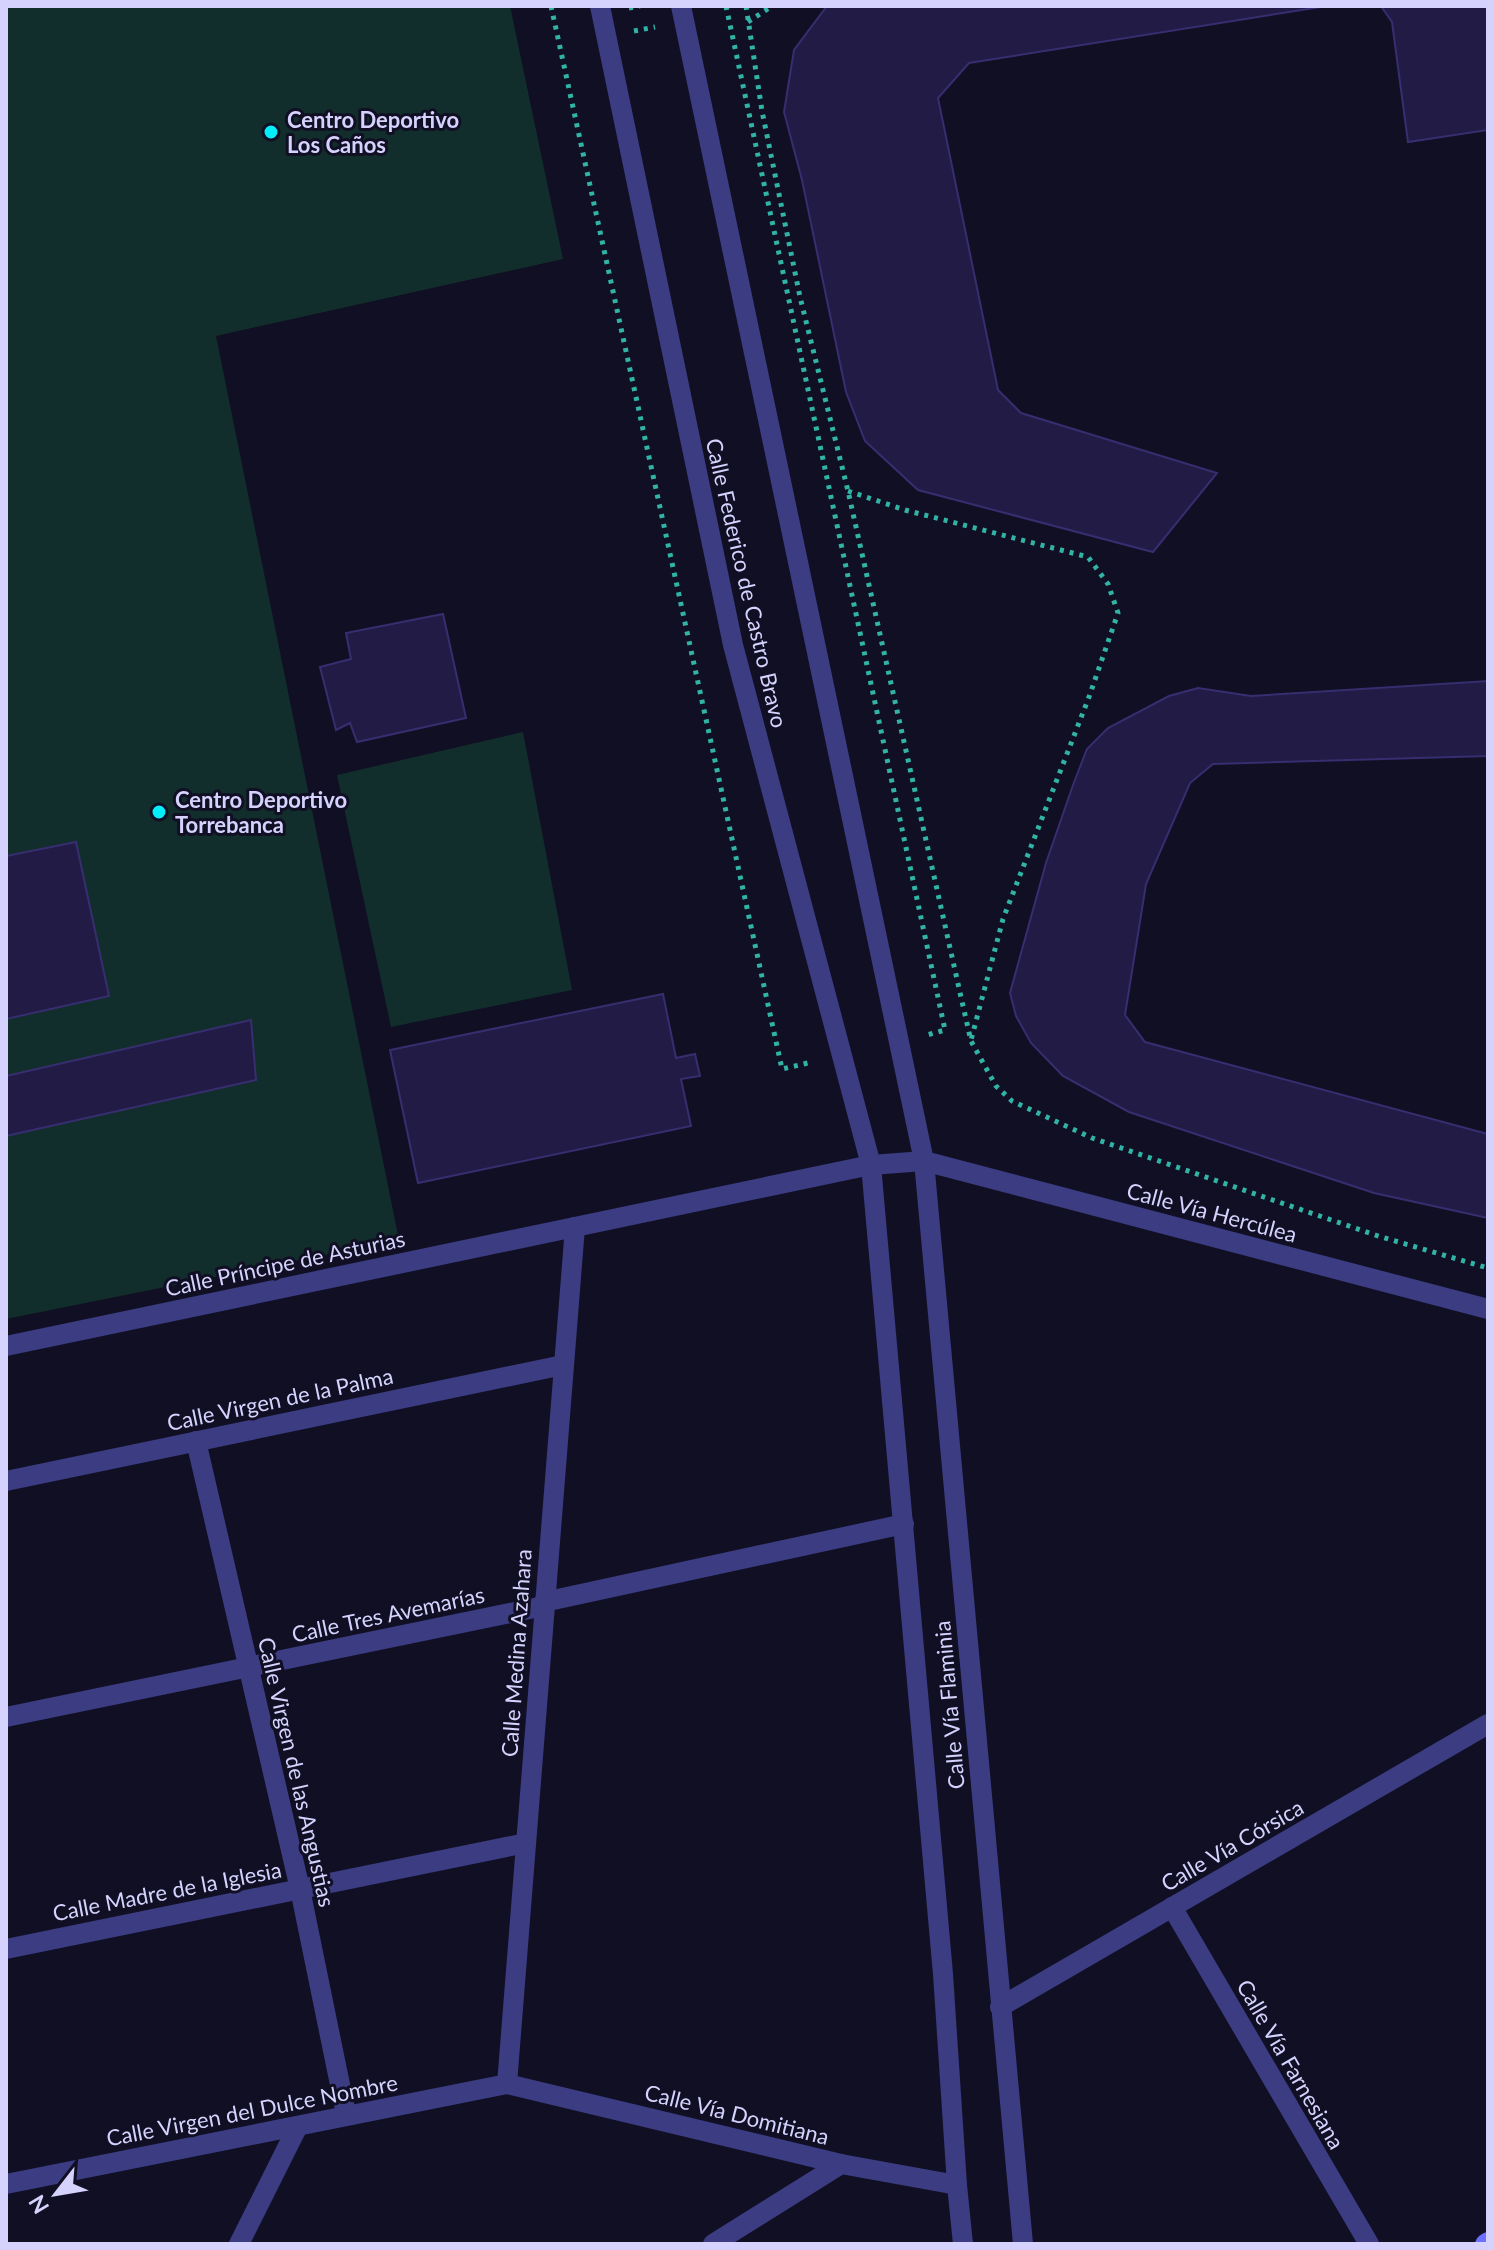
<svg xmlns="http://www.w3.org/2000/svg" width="1494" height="2250" font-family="Lato,sans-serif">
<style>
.green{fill:#122e2c}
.building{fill:#211b45;stroke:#372e70;stroke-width:2}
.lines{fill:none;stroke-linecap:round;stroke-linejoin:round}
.path{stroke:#31b4a5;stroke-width:5;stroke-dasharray:4 6;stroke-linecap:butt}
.street{stroke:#3b3c82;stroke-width:20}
.secondary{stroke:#6b70fd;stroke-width:20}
.poi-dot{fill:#04eef9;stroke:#110f24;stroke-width:3}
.labels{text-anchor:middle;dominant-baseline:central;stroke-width:6;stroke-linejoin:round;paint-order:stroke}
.poi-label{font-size:22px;font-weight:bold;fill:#d5d3fe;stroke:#110f24;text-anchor:start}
.street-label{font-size:22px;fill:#d5d3fe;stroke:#110f24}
</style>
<rect width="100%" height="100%" fill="#110f24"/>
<g class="green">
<polygon points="6,6 510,6 563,259 216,336 399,1240 6,1319"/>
<polygon points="523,732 572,990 391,1027 337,775"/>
</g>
<g class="building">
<polygon points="827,6 1327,6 969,63 938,98 998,390 1021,413 1217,473 1153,552 918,490 865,441 846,392 802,180 784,112 794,50"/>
<polygon points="1381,6 1488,6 1488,130 1408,142 1392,22"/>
<polygon points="443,614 466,718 357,742 350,723 336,730 320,667 351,659 346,633"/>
<polygon points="1488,681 1488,756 1213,764 1190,783 1146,884 1125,1015 1145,1042 1488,1134 1488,1218 1374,1193 1129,1112 1063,1076 1031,1043 1016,1016 1010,993 1046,863 1073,785 1087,749 1108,728 1169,696 1198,688 1251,696"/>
<polygon points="76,842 109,996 6,1019 6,856"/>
<polygon points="663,994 676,1058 695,1054 700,1076 681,1079 691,1126 418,1183 390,1050"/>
<polygon points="251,1020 256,1080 6,1136 6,1076"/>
</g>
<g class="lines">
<g class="path">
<polyline points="551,6 782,1069 812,1062"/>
<polyline points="726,6 945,1030 927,1035"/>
<polyline points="746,6 762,111 800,297 848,491 963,1006 971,1041 996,1086 1012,1101 1092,1138 1378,1236 1488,1268"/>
<polyline points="629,8 640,6"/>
<polyline points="748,22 772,6"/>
<polyline points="634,31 655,27"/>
<polyline points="848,491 905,510 1088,557 1108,584 1118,613 1089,697 1003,919 971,1040"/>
</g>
<g class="street">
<polyline points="600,6 733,645 871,1165 943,1974 957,2185 963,2244"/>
<polyline points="681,6 924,1161 1023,2244"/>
<polyline points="6,1346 871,1165 924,1161 1488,1309"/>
<polyline points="196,1441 300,1889 346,2114"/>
<polyline points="6,1481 563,1365"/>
<polyline points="544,1602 904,1524"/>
<polyline points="6,1717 544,1606"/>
<polyline points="1172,1907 1369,2244"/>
<polyline points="6,1949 526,1843"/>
<polyline points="1000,2007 1488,1724"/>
<polyline points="507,2084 575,1227"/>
<polyline points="6,2184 507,2084 841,2164 957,2185"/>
<polyline points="239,2244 298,2126"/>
<polyline points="713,2244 841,2164"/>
</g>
<polyline class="secondary" points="1485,2244 1488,2242"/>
</g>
<g class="poi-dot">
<circle cx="271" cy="132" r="8"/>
<circle cx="159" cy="812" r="8"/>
</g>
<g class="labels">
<g class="poi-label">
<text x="287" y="119">Centro Deportivo<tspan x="287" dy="25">Los Caños</tspan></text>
<text x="175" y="799">Centro Deportivo<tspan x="175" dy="25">Torrebanca</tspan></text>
</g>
<g class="street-label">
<text transform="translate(747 583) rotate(77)">Calle Federico de Castro Bravo</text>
<text transform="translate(1212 1212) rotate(15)">Calle Vía Hercúlea</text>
<text transform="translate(285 1263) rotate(-12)">Calle Príncipe de Asturias</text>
<text transform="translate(280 1399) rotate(-12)">Calle Virgen de la Palma</text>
<text transform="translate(388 1614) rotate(-12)">Calle Tres Avemarías</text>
<text transform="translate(516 1653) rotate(-86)">Calle Medina Azahara</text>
<text transform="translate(949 1705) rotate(-95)">Calle Vía Flaminia</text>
<text transform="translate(297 1772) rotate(77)">Calle Virgen de las Angustias</text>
<text transform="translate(1232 1845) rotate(-30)">Calle Vía Córsica</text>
<text transform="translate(167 1891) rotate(-11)">Calle Madre de la Iglesia</text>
<text transform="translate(1291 2064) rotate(60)">Calle Vía Farnesiana</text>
<text transform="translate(252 2110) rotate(-11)">Calle Virgen del Dulce Nombre</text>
<text transform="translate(737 2114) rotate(14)">Calle Vía Domitiana</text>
</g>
</g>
<rect width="1494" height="2250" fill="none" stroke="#d5d3fe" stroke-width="16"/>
<g transform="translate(56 2194) rotate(239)" stroke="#110f24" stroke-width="6" paint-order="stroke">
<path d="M0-6L14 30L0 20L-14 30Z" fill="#d5d3fe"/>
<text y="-12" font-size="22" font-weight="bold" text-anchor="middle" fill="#d5d3fe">N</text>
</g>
</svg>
